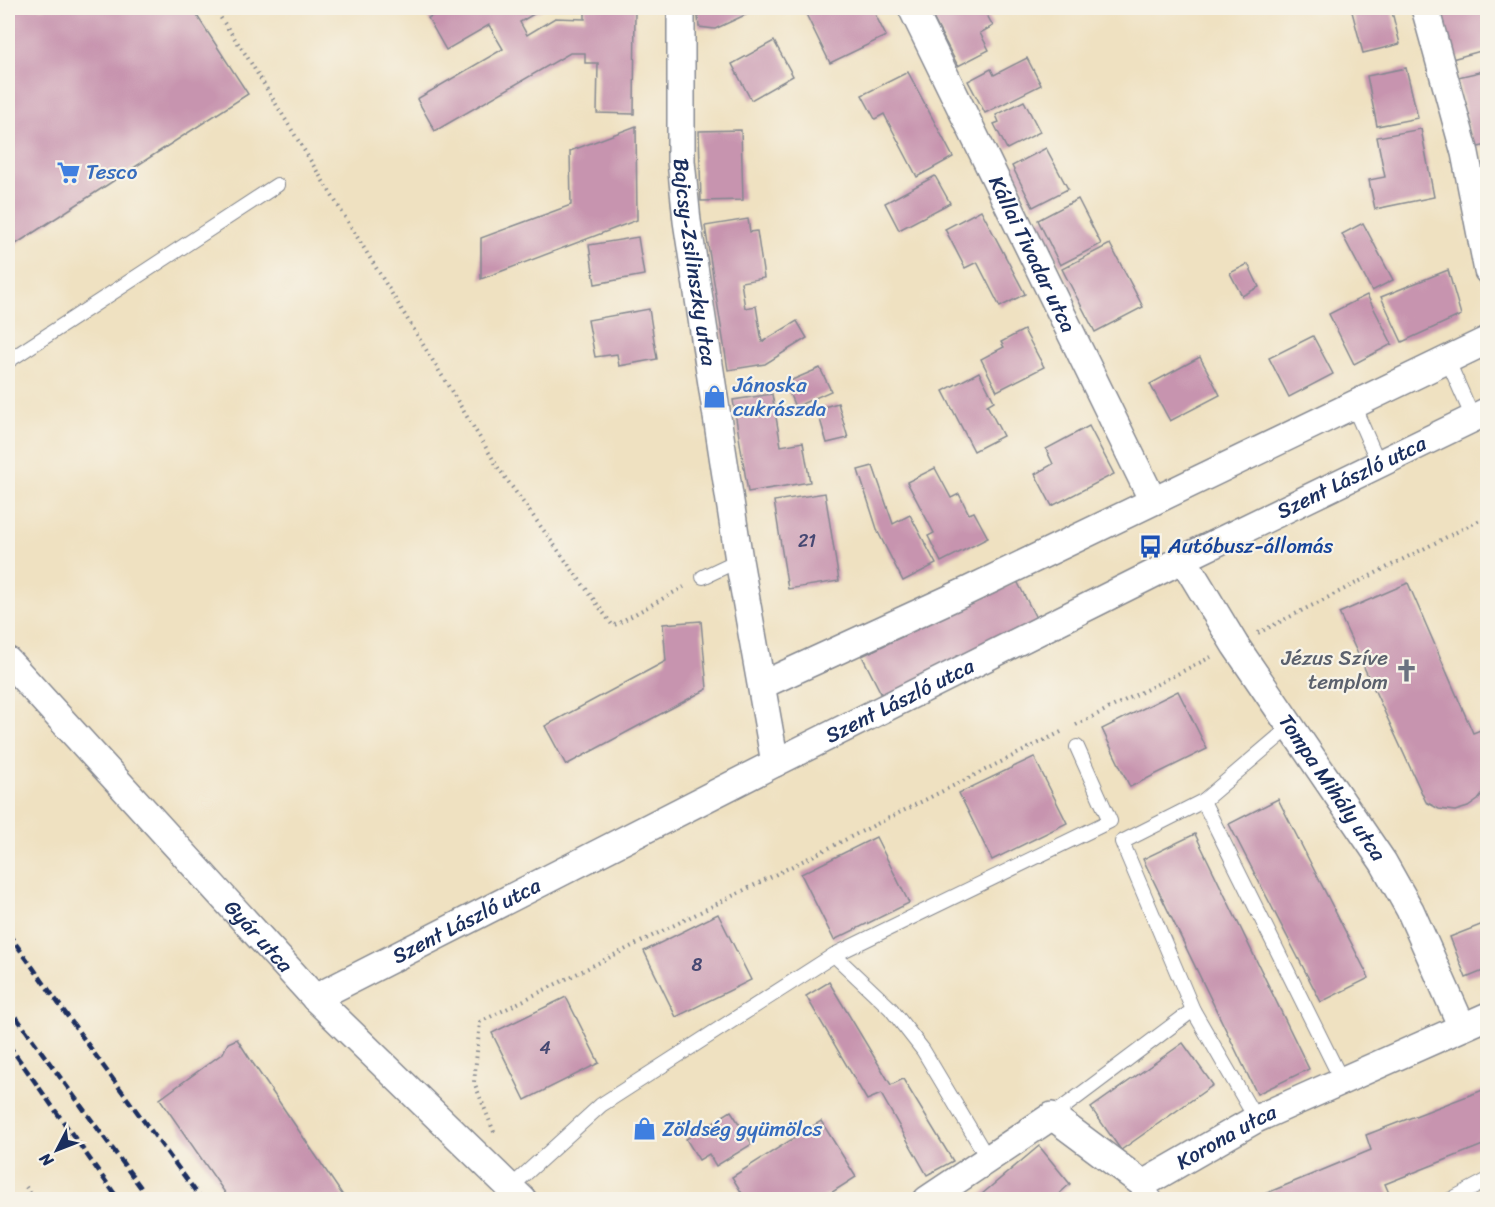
<svg xmlns="http://www.w3.org/2000/svg" width="1495" height="1207" font-family="Sriracha,sans-serif">
<style>
.building{fill:#c794af}
.lines{fill:none;stroke-linecap:round;stroke-linejoin:round}
.service-casing{stroke:#858890;stroke-width:16}
.minor-casing{stroke:#858890;stroke-width:30}
.path{stroke:#858890;stroke-width:4;stroke-dasharray:1.5 4.5;stroke-linecap:butt}
.service{stroke:#fff;stroke-width:14}
.minor{stroke:#fff;stroke-width:27}
.rail{stroke:#1b2f5e;stroke-width:4.5;stroke-dasharray:9 4.5;stroke-linecap:butt}
.labels{text-anchor:middle;dominant-baseline:central;stroke-width:4.5;stroke-linejoin:round;paint-order:stroke}
.number-label{font-size:18px;fill:#464872}
.shop-label{font-size:21px;fill:#366cbe;stroke:#f7f3e8;text-anchor:start}
.street-label{font-size:21px;fill:#1b2f5e;stroke:#f7f3e8}
.transit-label{font-size:21px;fill:#164399;stroke:#f7f3e8;text-anchor:start}
.worship-label{font-size:21px;fill:#5b616d;stroke:#f7f3e8;text-anchor:end}
</style>
<rect width="100%" height="100%" fill="#f7f3e8"/>
<filter id="ink" filterUnits="userSpaceOnUse"><feTurbulence type="fractalNoise" baseFrequency=".0167" numOctaves="2"/><feDisplacementMap in="SourceGraphic" scale="12" xChannelSelector="R" yChannelSelector="G"/><feConvolveMatrix kernelMatrix="1 2 1 2 8 2 1 2 1" color-interpolation-filters="sRGB"/></filter>
<filter id="wash" filterUnits="userSpaceOnUse"><feTurbulence type="fractalNoise" baseFrequency=".008" numOctaves="4" result="noise"/><feDisplacementMap in="SourceGraphic" scale="24" xChannelSelector="R" yChannelSelector="G"/><feGaussianBlur stdDeviation="1.35" result="paint"/><feColorMatrix in="noise" values="0 0 0 0 0 0 0 0 0 0 0 0 0 0 0 0 0 1.4 0 .05"/><feComposite in="paint" operator="in"/></filter>
<g filter="url(#wash)">
<rect width="100%" height="100%" fill="#efe1c1"/>
<g id="blocks">
<g class="building">
<polygon points="8,8 192,8 248,94 8,249"/>
<polygon points="446,8 544,8 520,22 527,35 555,18 585,19 585,8 635,8 634,114 597,113 598,63 585,63 585,53 570,53 435,131 417,99 503,49 489,25 446,50 428,18"/>
<polygon points="697,8 760,8 715,29 699,27"/>
<polygon points="803,8 872,8 886,36 830,63"/>
<polygon points="928,8 967,8 969,11 976,8 983,8 993,26 980,33 989,50 958,66"/>
<polygon points="1351,8 1391,8 1400,44 1363,53"/>
<polygon points="1439,8 1481,8 1488,34 1488,49 1452,59"/>
<polygon points="774,41 793,76 751,100 732,64"/>
<polygon points="1027,58 1041,85 985,113 968,81 991,69 994,75"/>
<polygon points="1406,68 1418,118 1377,126 1367,76"/>
<polygon points="1488,70 1488,145 1473,148 1458,77"/>
<polygon points="908,72 953,157 917,177 884,114 875,119 862,95"/>
<polygon points="1024,101 1040,132 1007,149 994,124 999,122 996,115"/>
<polygon points="636,126 637,220 481,279 481,238 571,205 570,151"/>
<polygon points="1421,129 1434,197 1375,209 1369,180 1385,177 1377,137"/>
<polygon points="741,130 743,200 701,201 699,131"/>
<polygon points="1046,148 1068,189 1033,207 1012,166"/>
<polygon points="935,176 950,203 899,230 885,203"/>
<polygon points="1078,199 1101,244 1060,265 1038,220"/>
<polygon points="981,210 1025,294 1000,307 977,262 965,268 945,229"/>
<polygon points="748,219 750,232 757,231 764,278 741,282 745,308 756,306 762,342 797,321 807,338 765,364 728,370 705,226"/>
<polygon points="1363,223 1393,280 1372,291 1342,234"/>
<polygon points="638,237 644,275 595,284 589,245"/>
<polygon points="1110,244 1143,307 1095,332 1062,269"/>
<polygon points="1248,264 1259,287 1242,296 1230,273"/>
<polygon points="1448,270 1461,315 1402,342 1381,297"/>
<polygon points="1367,295 1392,344 1354,364 1329,314"/>
<polygon points="649,309 657,359 619,366 617,354 595,357 588,320"/>
<polygon points="1024,330 1044,367 997,391 981,359 1004,347 1001,342"/>
<polygon points="1313,336 1333,374 1289,397 1269,358"/>
<polygon points="1200,357 1220,395 1170,421 1150,384"/>
<polygon points="820,368 831,391 795,407 785,383"/>
<polygon points="979,372 994,401 987,405 1003,436 974,451 943,391"/>
<polygon points="772,394 781,446 803,442 810,482 748,492 733,400"/>
<polygon points="838,403 848,438 827,443 817,409"/>
<polygon points="1089,426 1114,474 1052,506 1035,474 1053,464 1046,449"/>
<polygon points="873,466 893,524 910,515 936,564 903,581 878,532 858,470"/>
<polygon points="935,468 951,498 959,494 969,514 974,512 988,538 941,562 928,536 934,533 907,482"/>
<polygon points="825,493 839,581 788,589 774,501"/>
<polygon points="1017,581 1040,626 885,701 862,656"/>
<polygon points="1408,583 1473,733 1488,727 1488,787 1478,800 1468,807 1455,811 1439,809 1426,802 1339,613"/>
<polygon points="701,621 707,689 566,765 545,726 666,661 663,624"/>
<polygon points="1178,691 1207,749 1130,787 1102,729"/>
<polygon points="1034,757 1067,823 992,860 959,793"/>
<polygon points="1278,799 1369,978 1321,1002 1229,824"/>
<polygon points="1195,834 1309,1069 1257,1094 1143,859"/>
<polygon points="876,837 909,903 834,940 801,874"/>
<polygon points="718,914 751,980 676,1017 644,951"/>
<polygon points="1488,922 1488,969 1466,978 1450,937"/>
<polygon points="829,982 891,1085 903,1079 953,1161 927,1175 881,1094 867,1100 806,996"/>
<polygon points="566,997 599,1063 525,1100 492,1033"/>
<polygon points="237,1039 250,1059 346,1200 230,1200 160,1099 223,1053 228,1043"/>
<polygon points="1183,1043 1213,1085 1121,1150 1091,1108"/>
<polygon points="1488,1088 1488,1143 1385,1184 1392,1200 1250,1200 1371,1150 1366,1135"/>
<polygon points="731,1111 752,1144 716,1166 709,1154 699,1160 686,1139"/>
<polygon points="821,1121 856,1177 820,1200 746,1200 732,1177"/>
<polygon points="1039,1146 1070,1184 1052,1200 975,1200"/>
</g>
</g>
</g>
<g filter="url(#ink)">
<use href="#blocks" fill-opacity="0" stroke="#858890" stroke-width="1.5"/>
<g class="lines">
<defs>
<g id="service">
<polyline points="1447,359 1473,418"/>
<polyline points="8,361 277,185"/>
<polyline points="1353,405 1379,464"/>
<polyline points="703,577 739,560"/>
<polyline points="1203,801 1342,1081"/>
<polyline points="834,955 891,1009 923,1050 988,1159"/>
<polyline points="1052,1116 1193,1010"/>
<polyline points="1256,1119 1193,1010 1122,842 1203,801 1290,727"/>
<polyline points="1143,1184 1157,1200"/>
<polyline points="511,1187 601,1105 834,955 1110,821 1077,747"/>
<polyline points="1450,1200 1488,1180"/>
</g>
<g id="minor">
<path id="s1" d="M 681,8 L 681,161 L 687,221 L 739,560 L 775,763"/>
<path id="s2" d="M 912,8 L 1153,501"/>
<polyline points="1425,8 1465,153 1488,271"/>
<path id="s3" d="M 1183,559 L 1235,645 L 1383,862 L 1410,910 L 1462,1027"/>
<path id="s4" d="M 8,661 L 315,998 L 523,1200"/>
<polyline points="762,685 967,591 1488,340"/>
<path id="s5" d="M 315,998 L 775,763 L 1183,559 L 1488,411"/>
<path id="s6" d="M 927,1200 L 1052,1116 L 1143,1184 L 1256,1119 L 1488,1016"/>
</g>
</defs>
<use href="#service" class="service-casing"/>
<use href="#minor" class="minor-casing"/>
<g class="path">
<polyline points="214,8 246,55 499,469 613,626 684,587"/>
<polyline points="1258,633 1488,516"/>
<polyline points="1076,725 1211,657"/>
<polyline points="494,1132 474,1082 480,1022 1061,732"/>
<polyline points="26,1187 35,1200"/>
</g>
<use href="#service" class="service"/>
<use href="#minor" class="minor"/>
<g class="rail">
<polyline points="8,933 104,1067 202,1200"/>
<polyline points="8,1006 150,1200"/>
<polyline points="8,1044 119,1200"/>
</g>
</g>
</g>
<defs>
<symbol id="supermarket-bare" viewBox="-9 -9 18 18"><path d="M-6-5.5h2.5l.6 2H6L4.5 2H-2.5L-4.4-4H-6ZM-1.5 3.2a1.3 1.3 0 1 0 .1 0ZM3 3.2a1.3 1.3 0 1 0 .1 0Z" fill="#3f7fe0" stroke="#f7f3e8" stroke-width="2.5" paint-order="stroke"/></symbol>
<symbol id="shop-bare" viewBox="-9 -9 18 18"><path d="M-5-2.5h2.3a2.7 3.5 0 0 1 5.4 0H5L5.5 6h-11ZM-1.5-2.5h3a1.5 2.3 0 0 0-3 0Z" fill="#3f7fe0" stroke="#f7f3e8" stroke-width="2.5" paint-order="stroke"/></symbol>
<symbol id="bus-bare" viewBox="-9 -9 18 18"><path d="M-5-6H5V4H4V6H2V4H-2V6H-4V4H-5ZM-3.5-4V0h7V-4ZM-3.5 1.2v1.5H-2V1.2ZM2 1.2v1.5H3.5V1.2Z" fill="#1a4fb4" stroke="#f7f3e8" stroke-width="2.5" paint-order="stroke"/></symbol>
<symbol id="church-bare" viewBox="-9 -9 18 18"><path d="M-1.2-6h2.4v3.5h3.3v2.4h-3.3V6h-2.4V-.1h-3.3v-2.4h3.3Z" fill="#6b7280" stroke="#f7f3e8" stroke-width="2.5" paint-order="stroke"/></symbol>
</defs>
<g fill-rule="evenodd">
<use href="#supermarket-bare" x="52" y="156" width="33" height="33"/>
<use href="#shop-bare" x="698" y="380" width="33" height="33"/>
<use href="#bus-bare" x="1134" y="530" width="33" height="33"/>
<use href="#church-bare" x="1390" y="654" width="33" height="33"/>
<use href="#shop-bare" x="628" y="1112" width="33" height="33"/>
</g>
<g class="labels">
<g class="number-label">
<text x="807" y="541">21</text>
<text x="697" y="965">8</text>
<text x="545" y="1048">4</text>
</g>
<g class="shop-label">
<text x="86" y="172">Tesco</text>
<text x="733" y="385">Jánoska<tspan x="733" dy="24">cukrászda</tspan></text>
<text x="662" y="1129">Zöldség gyümölcs</text>
</g>
<g class="street-label">
<text stroke="none"><textPath href="#s2" startOffset="274">Kállai Tivadar utca</textPath></text>
<text stroke="none"><textPath href="#s1" startOffset="255">Bajcsy-Zsilinszky utca</textPath></text>
<text stroke="none"><textPath href="#s5" startOffset="1160">Szent László utca</textPath></text>
<text stroke="none"><textPath href="#s5" startOffset="656">Szent László utca</textPath></text>
<text stroke="none"><textPath href="#s3" startOffset="273">Tompa Mihály utca</textPath></text>
<text stroke="none"><textPath href="#s5" startOffset="170">Szent László utca</textPath></text>
<text stroke="none"><textPath href="#s4" startOffset="372">Gyár utca</textPath></text>
<text stroke="none"><textPath href="#s6" startOffset="360">Korona utca</textPath></text>
</g>
<g class="transit-label">
<text x="1168" y="546">Autóbusz-állomás</text>
</g>
<g class="worship-label">
<text x="1388" y="658">Jézus Szíve<tspan x="1388" dy="24">templom</tspan></text>
</g>
</g>
<rect width="1495" height="1207" fill="none" stroke="#f7f3e8" stroke-width="30"/>
<g transform="translate(57 1150) rotate(228)" stroke="#f7f3e8" stroke-width="4.5" paint-order="stroke">
<path d="M0-4.5L10 22L0 15L-10 22Z" fill="#1b2f5e"/>
<text y="-9" font-size="16" font-weight="bold" text-anchor="middle" fill="#1b2f5e">N</text>
</g>
</svg>
